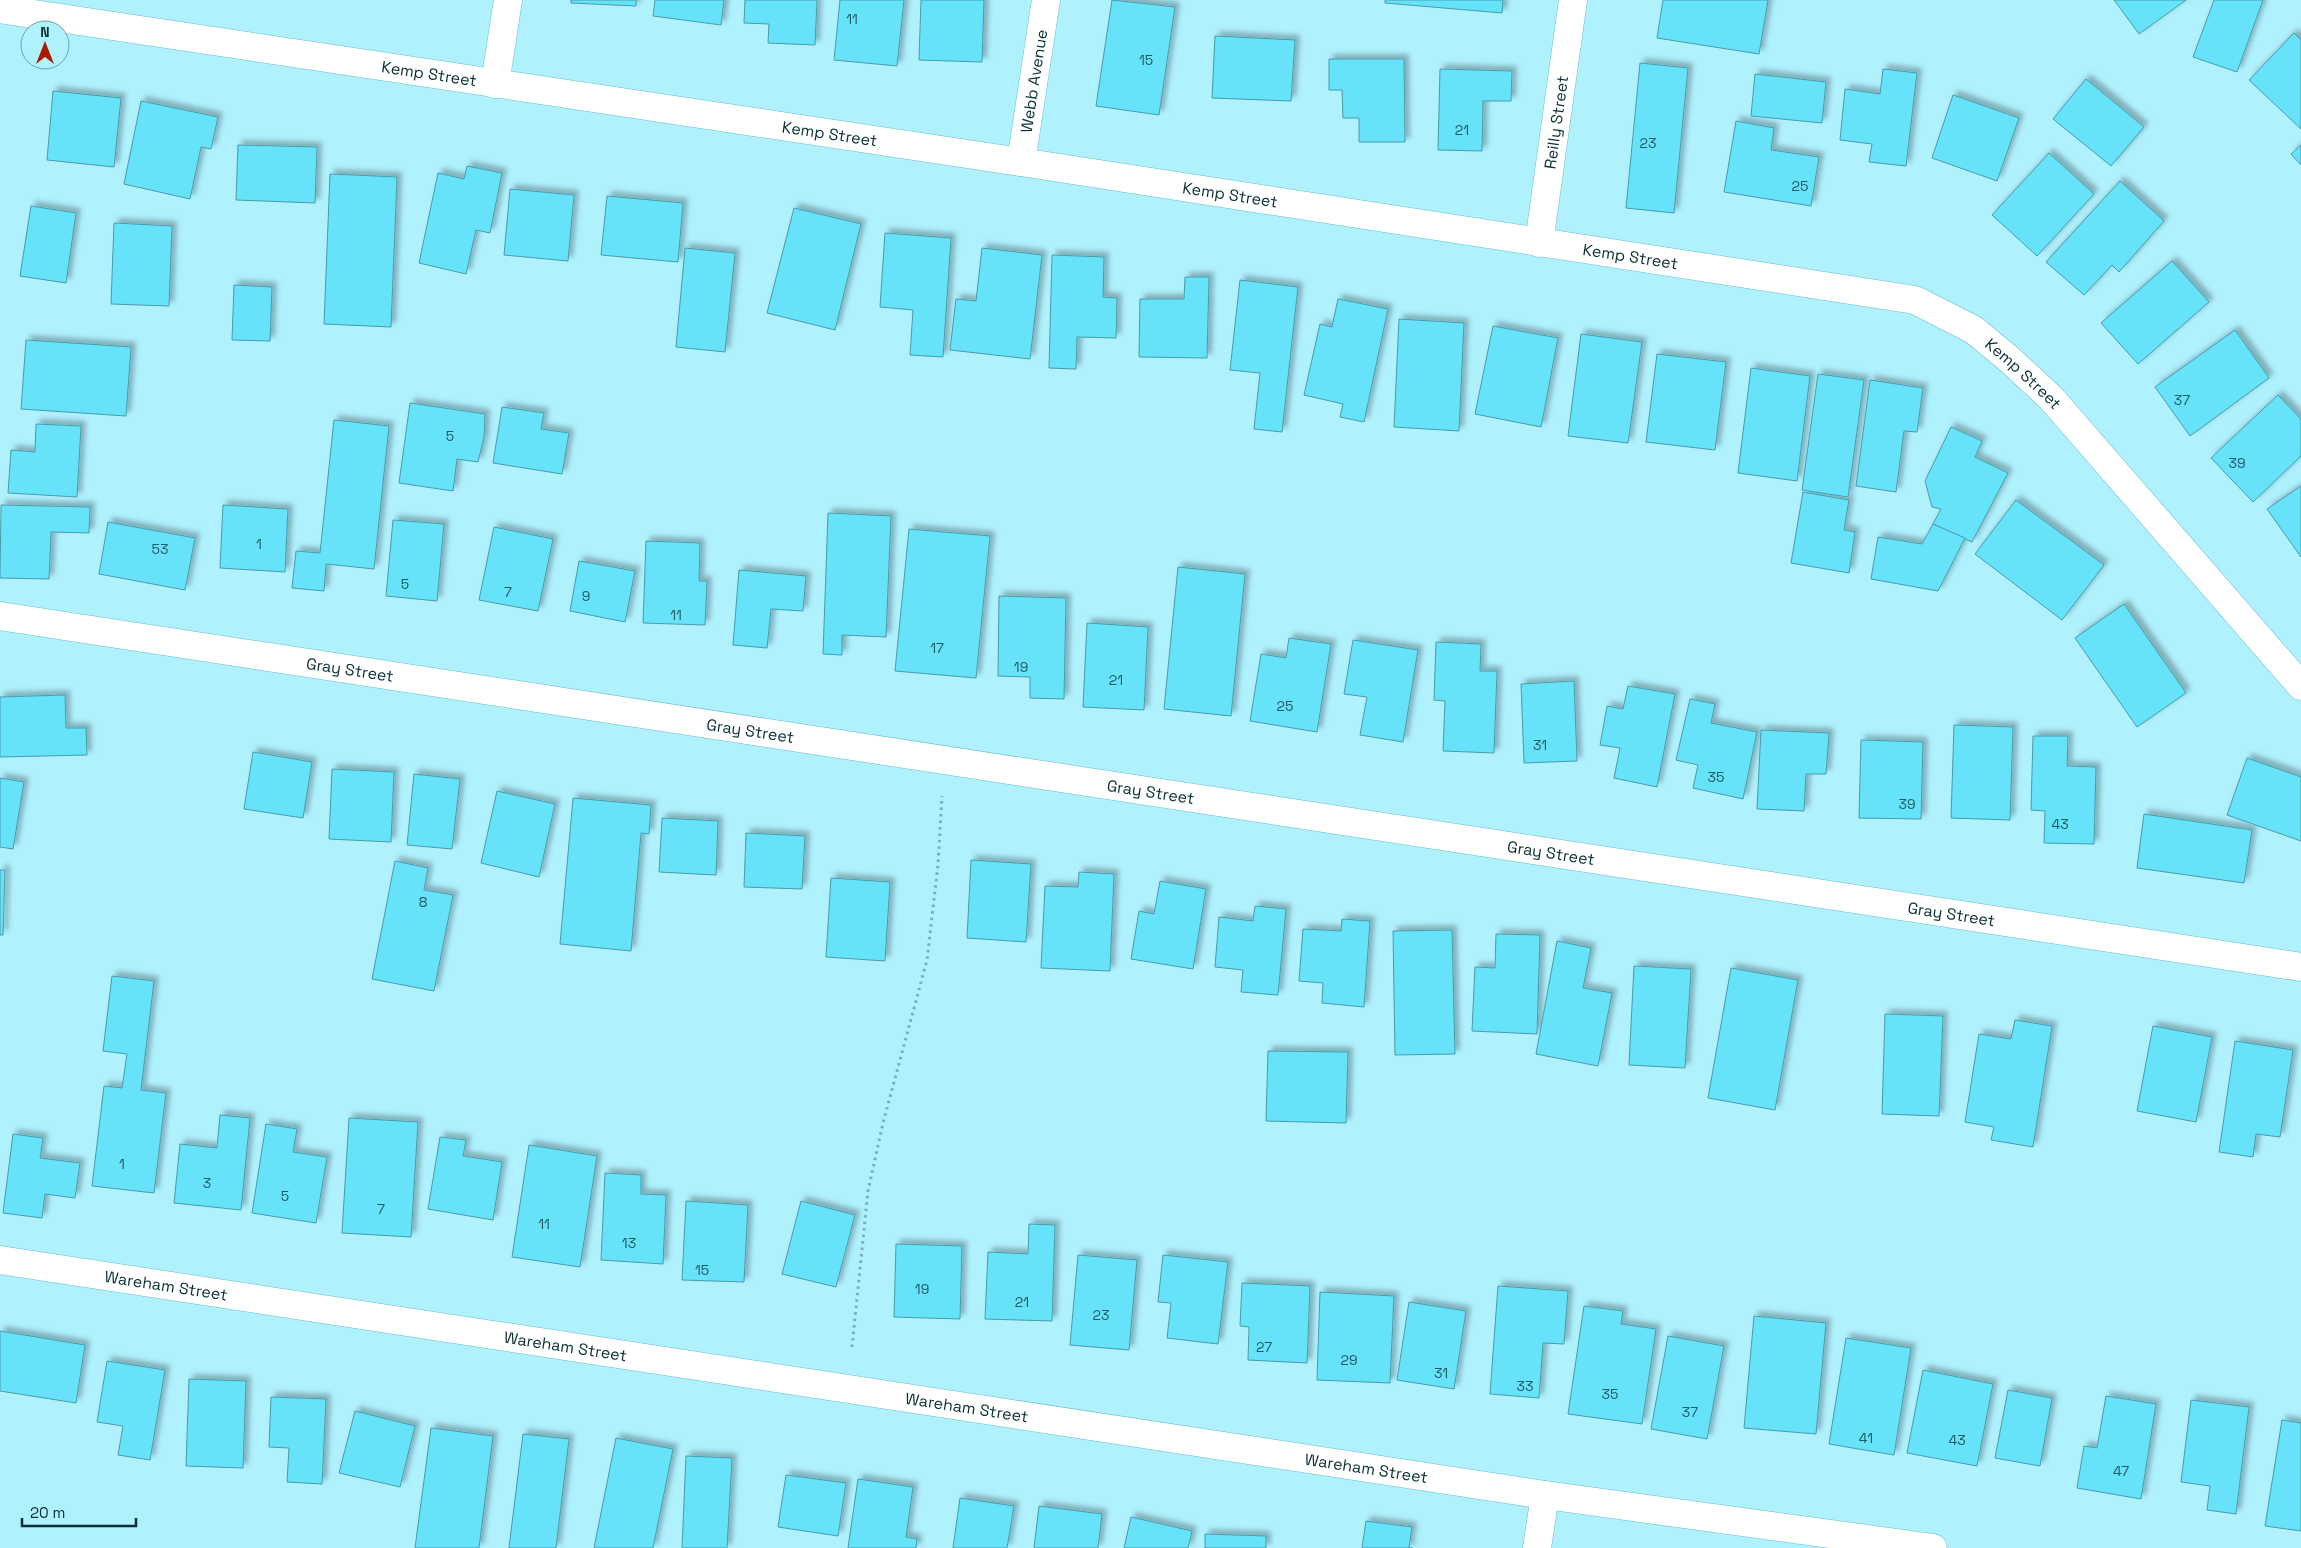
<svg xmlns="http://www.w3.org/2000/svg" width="2301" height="1548" font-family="'Space Grotesk',sans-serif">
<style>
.building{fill:#66e2f9;stroke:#479cac;filter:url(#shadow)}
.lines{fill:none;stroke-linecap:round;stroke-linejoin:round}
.minor-casing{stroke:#68bccc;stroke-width:29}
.path{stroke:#77afba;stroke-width:3;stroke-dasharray:2.5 4;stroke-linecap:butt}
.minor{stroke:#fff;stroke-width:28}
.labels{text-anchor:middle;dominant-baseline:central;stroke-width:4.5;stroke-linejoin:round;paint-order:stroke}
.number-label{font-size:14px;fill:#215c66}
.street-label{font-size:16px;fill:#0a2f35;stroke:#b0f1fe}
</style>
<defs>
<filter id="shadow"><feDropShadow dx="4.5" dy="-4.5" stdDeviation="2.5" flood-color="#0004"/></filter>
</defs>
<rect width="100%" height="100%" fill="#b0f1fe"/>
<g class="building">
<polygon points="571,0 636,0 636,6 571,3"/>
<polygon points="655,0 724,0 721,25 653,16"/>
<polygon points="745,0 817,0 815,45 768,43 769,24 744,23"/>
<polygon points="840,0 904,0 897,66 834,60"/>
<polygon points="921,0 984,0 982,62 919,60"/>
<polygon points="1112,0 1175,7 1159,115 1096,106"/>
<polygon points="1385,0 1503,0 1502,13 1385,3"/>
<polygon points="1663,0 1768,0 1759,54 1657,38"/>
<polygon points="2114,0 2186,0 2139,34"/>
<polygon points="2214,0 2263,0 2237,72 2193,57"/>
<polygon points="2294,33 2301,40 2301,129 2249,80"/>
<polygon points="1215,36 1295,40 1291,101 1212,98"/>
<polygon points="1329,59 1404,59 1405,142 1359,142 1359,118 1343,118 1342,90 1329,90"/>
<polygon points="1640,63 1688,68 1674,213 1626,208"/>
<polygon points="1440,69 1512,71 1511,101 1483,101 1482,151 1438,150"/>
<polygon points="1883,69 1917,73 1906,166 1869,162 1872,144 1840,140 1845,89 1880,94"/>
<polygon points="1755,74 1826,82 1822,123 1751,116"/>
<polygon points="2086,79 2144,127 2111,166 2053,119"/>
<polygon points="53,91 121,98 114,167 47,160"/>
<polygon points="1953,95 2019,118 1997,181 1932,158"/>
<polygon points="141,101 218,117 211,149 201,147 190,199 124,184"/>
<polygon points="1736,121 1774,128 1771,150 1819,157 1811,206 1724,192"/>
<polygon points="238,145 317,147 315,203 236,200"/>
<polygon points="2301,145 2301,165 2291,154"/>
<polygon points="2049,153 2094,194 2037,256 1992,215"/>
<polygon points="467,166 502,173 490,233 476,230 466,274 419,263 438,173 464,179"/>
<polygon points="330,174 397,177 391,327 324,324"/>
<polygon points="2120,181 2164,221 2119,272 2112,265 2084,295 2046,262"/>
<polygon points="510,189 574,195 568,261 504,255"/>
<polygon points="607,196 683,203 678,262 601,255"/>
<polygon points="31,206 76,213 66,283 20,276"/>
<polygon points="794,208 861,224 835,330 767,313"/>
<polygon points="114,223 172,226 169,306 111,304"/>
<polygon points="885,233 951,238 943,357 910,355 913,310 880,307"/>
<polygon points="685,248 735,253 725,352 676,347"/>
<polygon points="982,248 1042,255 1030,359 950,350 956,299 976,301"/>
<polygon points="1052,255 1104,257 1103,297 1117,298 1116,338 1077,337 1076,369 1049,368"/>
<polygon points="2172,261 2209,302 2138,364 2101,323"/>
<polygon points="1185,277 1209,277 1207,358 1139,357 1140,299 1184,299"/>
<polygon points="1240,280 1298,287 1282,432 1254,429 1260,373 1230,370"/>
<polygon points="234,285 272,287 270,341 232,340"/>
<polygon points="1338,299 1388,309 1364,422 1340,417 1343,404 1304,395 1320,324 1332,327"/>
<polygon points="1399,319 1464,323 1459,431 1394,427"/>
<polygon points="1493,326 1558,338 1541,427 1475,414"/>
<polygon points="2235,330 2269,378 2190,436 2155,387"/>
<polygon points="1581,334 1642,342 1628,443 1568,436"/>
<polygon points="26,340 131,347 126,416 21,409"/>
<polygon points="1657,354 1726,362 1715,450 1646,442"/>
<polygon points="1751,368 1810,376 1797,481 1738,473"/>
<polygon points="1818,374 1864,380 1848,497 1802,490"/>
<polygon points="1870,380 1923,388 1917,432 1904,431 1896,492 1856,486"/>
<polygon points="2278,395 2301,419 2301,456 2253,502 2211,458"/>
<polygon points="410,403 485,414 484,437 478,462 457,459 453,491 399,483"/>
<polygon points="502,407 544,413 541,429 569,433 562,474 493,463"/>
<polygon points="334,420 389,426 374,569 326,564 324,591 292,588 296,551 320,553"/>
<polygon points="36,424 81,426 77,497 8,493 11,450 35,452"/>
<polygon points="1951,427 1982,441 1975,457 2008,473 1972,542 1933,524 1941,509 1932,507 1925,481"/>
<polygon points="2301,486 2301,557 2267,509"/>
<polygon points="1803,492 1849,500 1844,530 1855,532 1849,573 1791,563"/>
<polygon points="2016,500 2104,565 2062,620 1975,554"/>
<polygon points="1,505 90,507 89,533 51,532 49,579 0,578"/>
<polygon points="223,505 288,509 285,572 220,568"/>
<polygon points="828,513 891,516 886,637 842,635 842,655 823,654"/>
<polygon points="393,520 444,524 437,601 386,596"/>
<polygon points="108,522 195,538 185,590 99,574"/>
<polygon points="1933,524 1965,538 1938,591 1871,579 1878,537 1922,544"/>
<polygon points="494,527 553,539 538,611 479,600"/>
<polygon points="909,529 990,536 976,678 895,671"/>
<polygon points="646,541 700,543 699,581 707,581 705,625 643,623"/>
<polygon points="579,561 635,571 625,622 570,611"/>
<polygon points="1178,567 1245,574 1231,716 1164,709"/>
<polygon points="739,570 806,576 803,611 771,609 767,648 733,645"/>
<polygon points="999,596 1066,598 1064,699 1030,698 1030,677 998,676"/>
<polygon points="2124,604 2186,693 2137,727 2075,638"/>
<polygon points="1087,623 1148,627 1144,710 1083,707"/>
<polygon points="1289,638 1331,644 1317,732 1250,721 1261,654 1286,658"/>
<polygon points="1353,640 1418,650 1403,742 1360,735 1367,697 1344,694"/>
<polygon points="1436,642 1481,644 1480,671 1497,671 1494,753 1443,751 1445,701 1434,700"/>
<polygon points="1574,681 1577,761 1524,763 1521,684"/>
<polygon points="1628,686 1675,694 1657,787 1614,778 1620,748 1600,745 1607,706 1623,709"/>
<polygon points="65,695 66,728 86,728 87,755 0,757 0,697"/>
<polygon points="1690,699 1715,704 1711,723 1757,732 1743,799 1693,788 1698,765 1676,760"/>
<polygon points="1954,725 2013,727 2010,820 1951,818"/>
<polygon points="1761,730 1829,733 1826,774 1806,774 1804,811 1757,809"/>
<polygon points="2033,736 2068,736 2067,766 2096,767 2094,844 2044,843 2045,811 2031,810"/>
<polygon points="1861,740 1923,742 1921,819 1859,818"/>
<polygon points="253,752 312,762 303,818 244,809"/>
<polygon points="2247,758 2301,777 2301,841 2227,815"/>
<polygon points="332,769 394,772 391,842 329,839"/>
<polygon points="414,774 460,779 452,849 407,845"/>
<polygon points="0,778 24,782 13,849 0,847"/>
<polygon points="497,791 555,804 539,877 481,863"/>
<polygon points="573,798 651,805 649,834 641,833 631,951 560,944"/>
<polygon points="2144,814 2252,830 2244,883 2137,868"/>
<polygon points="662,818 718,821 716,875 659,872"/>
<polygon points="746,833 805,836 802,889 744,887"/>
<polygon points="971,860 1031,864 1026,942 967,938"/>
<polygon points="395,861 428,868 424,890 453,895 434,991 372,979"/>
<polygon points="0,870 5,870 3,935 0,935"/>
<polygon points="1079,872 1114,874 1110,971 1041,968 1045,886 1078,887"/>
<polygon points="831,878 890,882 885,961 826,957"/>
<polygon points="1160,881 1206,889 1193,969 1131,959 1139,911 1154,914"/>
<polygon points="1255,906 1286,909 1278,995 1241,992 1243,970 1215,967 1219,917 1253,921"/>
<polygon points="1342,919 1370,921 1364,1007 1322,1003 1323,983 1299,981 1303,929 1341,931"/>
<polygon points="1452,930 1455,1054 1395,1055 1393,931"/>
<polygon points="1496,934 1540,935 1537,1034 1472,1031 1475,967 1495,968"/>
<polygon points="1557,941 1591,948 1583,988 1612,993 1598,1066 1536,1054"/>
<polygon points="1634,966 1691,969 1685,1068 1629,1065"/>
<polygon points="1731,968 1798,980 1775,1110 1708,1098"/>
<polygon points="112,976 154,981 141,1090 166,1093 154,1193 92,1186 104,1086 122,1088 127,1054 103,1051"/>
<polygon points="1885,1014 1943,1016 1939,1116 1882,1114"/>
<polygon points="2015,1020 2052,1026 2033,1147 1991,1140 1994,1127 1965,1122 1979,1034 2011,1039"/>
<polygon points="2153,1026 2212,1037 2196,1122 2137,1111"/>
<polygon points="2235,1041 2293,1050 2280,1137 2256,1134 2253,1157 2219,1152"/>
<polygon points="1268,1051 1348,1052 1346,1123 1266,1121"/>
<polygon points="220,1115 250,1118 241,1210 174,1203 180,1144 217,1148"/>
<polygon points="349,1118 418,1122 411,1237 342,1233"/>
<polygon points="266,1124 297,1129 293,1152 327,1157 316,1223 252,1213"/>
<polygon points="13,1134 43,1138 40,1158 80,1163 75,1198 45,1194 42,1218 3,1213"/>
<polygon points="440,1137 466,1140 463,1156 502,1162 493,1220 428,1209"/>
<polygon points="529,1145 597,1156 580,1267 512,1257"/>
<polygon points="605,1173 641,1175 641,1194 666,1195 663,1264 601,1260"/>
<polygon points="686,1201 748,1205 744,1282 682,1280"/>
<polygon points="801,1201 855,1215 836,1287 782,1274"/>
<polygon points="1029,1224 1055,1225 1052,1321 985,1319 988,1252 1028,1254"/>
<polygon points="896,1244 962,1246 960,1319 894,1317"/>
<polygon points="1078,1255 1137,1260 1129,1350 1070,1345"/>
<polygon points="1163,1255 1228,1262 1218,1344 1167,1338 1171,1303 1158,1302"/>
<polygon points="1242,1283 1310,1286 1307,1363 1248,1360 1249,1327 1240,1326"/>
<polygon points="1498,1286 1568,1291 1564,1344 1543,1343 1539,1398 1490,1394"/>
<polygon points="1320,1292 1394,1296 1390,1383 1317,1380"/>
<polygon points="1409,1302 1466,1311 1454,1389 1397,1380"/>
<polygon points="1584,1306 1623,1311 1621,1324 1656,1329 1642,1424 1568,1414"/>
<polygon points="1754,1316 1826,1323 1816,1434 1744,1428"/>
<polygon points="0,1331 85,1345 76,1403 0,1391"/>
<polygon points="1668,1336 1724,1346 1707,1439 1651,1429"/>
<polygon points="1846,1338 1911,1348 1894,1455 1829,1444"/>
<polygon points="107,1361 165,1370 150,1460 118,1455 123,1426 97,1422"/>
<polygon points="1923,1370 1993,1384 1977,1466 1907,1453"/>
<polygon points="189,1379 246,1381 243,1468 186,1466"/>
<polygon points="2008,1390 2052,1398 2040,1466 1995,1458"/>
<polygon points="2106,1396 2156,1404 2141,1499 2077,1488 2084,1446 2097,1448"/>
<polygon points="271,1397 326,1399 322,1484 287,1482 289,1448 269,1447"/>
<polygon points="2191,1400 2249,1407 2236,1514 2207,1510 2210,1486 2181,1482"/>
<polygon points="355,1411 415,1426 400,1487 339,1473"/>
<polygon points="2282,1420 2301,1423 2301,1531 2265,1526"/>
<polygon points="431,1428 493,1436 479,1548 415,1548"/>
<polygon points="523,1434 569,1439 556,1548 509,1548"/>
<polygon points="616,1438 673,1449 653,1548 594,1548"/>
<polygon points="686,1456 732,1458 727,1548 682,1548"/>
<polygon points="786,1475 846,1483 838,1536 778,1527"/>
<polygon points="858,1479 913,1487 906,1537 917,1539 916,1548 848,1548"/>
<polygon points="960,1498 1014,1506 1007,1548 953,1548"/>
<polygon points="1039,1506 1102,1514 1098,1548 1034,1548"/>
<polygon points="1131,1517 1192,1531 1188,1548 1124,1548"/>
<polygon points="1366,1521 1412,1527 1409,1548 1413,1548 1362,1548"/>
<polygon points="1205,1534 1266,1536 1266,1548 1205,1548"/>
</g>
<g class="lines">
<defs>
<g id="minor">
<path id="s1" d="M 0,9 L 1021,162 L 1915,300 L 1974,330 L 2010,360 L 2051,398 L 2301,686"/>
<polyline points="495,84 508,0"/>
<path id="s2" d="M 1021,162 L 1046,0"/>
<path id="s3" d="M 1539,243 L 1573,0"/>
<path id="s4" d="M 0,616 L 2301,967"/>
<path id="s5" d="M 0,1260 L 1545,1495 L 1933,1548"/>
<polyline points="1537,1548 1545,1495"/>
</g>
</defs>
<use href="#minor" class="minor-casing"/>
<polyline class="path" points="852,1347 868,1191 883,1123 927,960 938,865 942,796"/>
<use href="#minor" class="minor"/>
</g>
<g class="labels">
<g class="number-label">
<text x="852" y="19">11</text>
<text x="1146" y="60">15</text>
<text x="1462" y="130">21</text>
<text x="1648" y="143">23</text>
<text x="1800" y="186">25</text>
<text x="2182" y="400">37</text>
<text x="450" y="436">5</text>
<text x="2237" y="463">39</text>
<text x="259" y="544">1</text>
<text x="160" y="549">53</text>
<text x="405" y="584">5</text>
<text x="508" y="592">7</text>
<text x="586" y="596">9</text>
<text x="676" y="615">11</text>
<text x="937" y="648">17</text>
<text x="1021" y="667">19</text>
<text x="1116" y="680">21</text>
<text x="1285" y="706">25</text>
<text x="1540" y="745">31</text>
<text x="1716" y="777">35</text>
<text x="1907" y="804">39</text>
<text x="2060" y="824">43</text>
<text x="423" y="902">8</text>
<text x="122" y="1164">1</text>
<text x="207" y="1183">3</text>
<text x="285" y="1196">5</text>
<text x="381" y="1209">7</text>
<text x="544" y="1224">11</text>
<text x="629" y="1243">13</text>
<text x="702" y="1270">15</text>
<text x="922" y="1289">19</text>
<text x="1022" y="1302">21</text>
<text x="1101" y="1315">23</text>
<text x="1264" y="1347">27</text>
<text x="1349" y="1360">29</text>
<text x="1441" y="1373">31</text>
<text x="1525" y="1386">33</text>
<text x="1610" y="1394">35</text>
<text x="1690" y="1412">37</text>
<text x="1866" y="1438">41</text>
<text x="1957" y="1440">43</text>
<text x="2121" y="1471">47</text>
</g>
<g class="street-label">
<text stroke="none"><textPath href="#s1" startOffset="434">Kemp Street</textPath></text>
<text stroke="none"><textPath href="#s2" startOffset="82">Webb Avenue</textPath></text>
<text stroke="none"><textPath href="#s3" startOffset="122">Reilly Street</textPath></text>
<text stroke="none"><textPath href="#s1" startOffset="839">Kemp Street</textPath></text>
<text stroke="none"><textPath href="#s1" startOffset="1244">Kemp Street</textPath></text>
<text stroke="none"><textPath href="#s1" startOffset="1649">Kemp Street</textPath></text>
<text stroke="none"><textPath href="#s1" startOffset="2069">Kemp Street</textPath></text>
<text stroke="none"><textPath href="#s4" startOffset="354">Gray Street</textPath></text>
<text stroke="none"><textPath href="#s4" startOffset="759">Gray Street</textPath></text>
<text stroke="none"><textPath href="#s4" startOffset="1164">Gray Street</textPath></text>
<text stroke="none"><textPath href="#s4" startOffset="1569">Gray Street</textPath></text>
<text stroke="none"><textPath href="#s4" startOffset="1974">Gray Street</textPath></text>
<text stroke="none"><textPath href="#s5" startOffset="168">Wareham Street</textPath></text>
<text stroke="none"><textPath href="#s5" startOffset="572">Wareham Street</textPath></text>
<text stroke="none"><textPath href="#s5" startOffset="978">Wareham Street</textPath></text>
<text stroke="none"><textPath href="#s5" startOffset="1382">Wareham Street</textPath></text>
</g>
</g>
<g transform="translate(45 45)"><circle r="24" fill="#b0f1fe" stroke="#6ea3ae"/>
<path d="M0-4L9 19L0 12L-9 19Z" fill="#aa1a02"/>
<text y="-8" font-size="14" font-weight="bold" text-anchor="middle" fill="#0a2f35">N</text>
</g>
<path d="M22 1518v8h114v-8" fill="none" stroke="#0a2f35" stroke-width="2.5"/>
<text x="30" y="1518" font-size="15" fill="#0a2f35" stroke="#b0f1fe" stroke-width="4" paint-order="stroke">20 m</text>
</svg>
